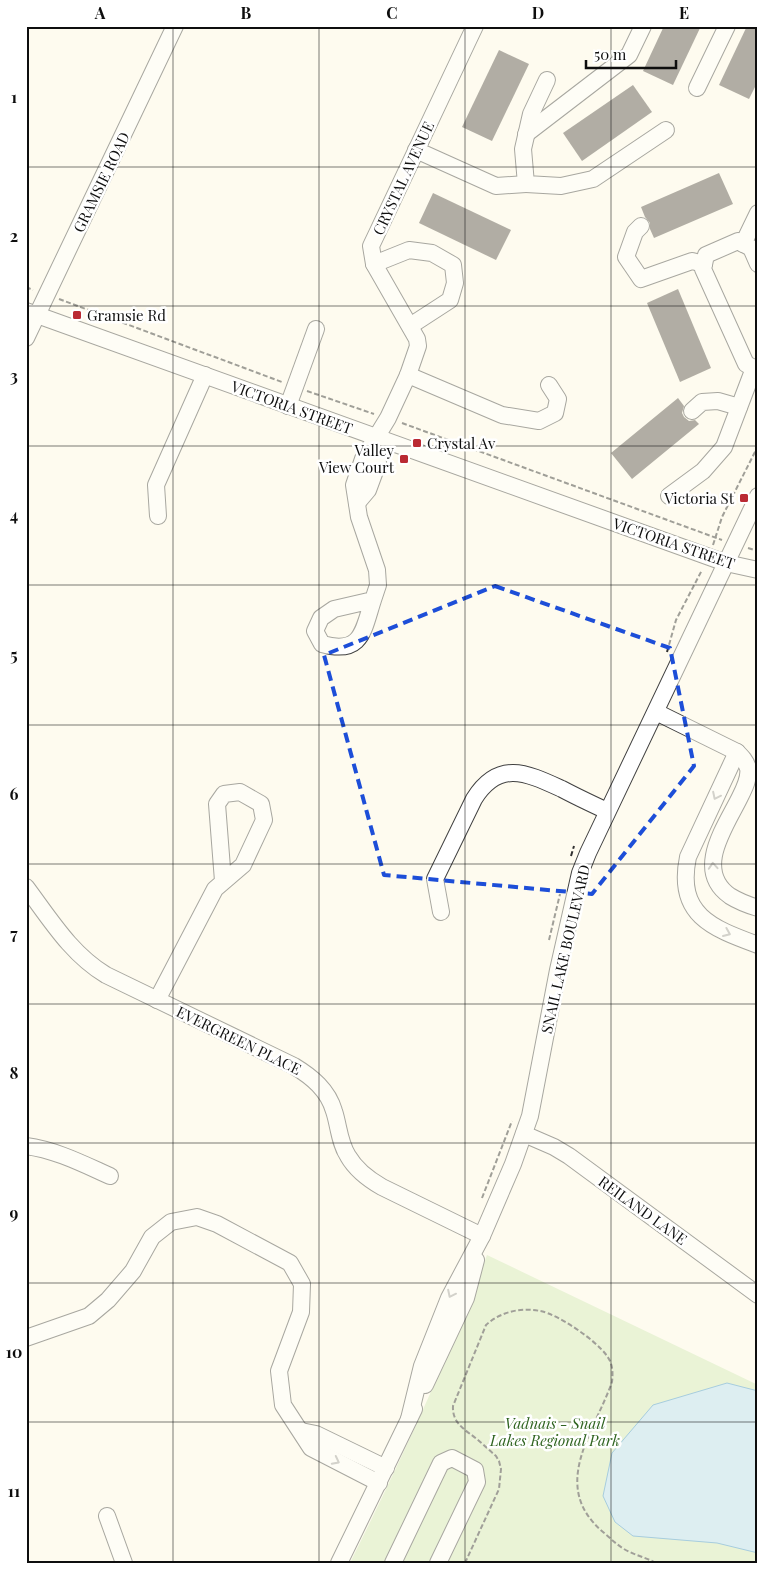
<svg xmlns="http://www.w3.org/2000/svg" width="784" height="1589" font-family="'Playfair Display',serif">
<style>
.green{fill:#d2e8b9}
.water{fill:#b5def4;stroke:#3e94c9}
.building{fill:#564f4a}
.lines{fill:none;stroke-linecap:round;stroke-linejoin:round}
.minor-casing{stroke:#414141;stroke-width:18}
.path{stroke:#303030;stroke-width:2;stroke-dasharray:5 2.5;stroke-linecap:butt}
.minor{stroke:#fff;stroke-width:16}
.oneway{stroke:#9f9f9f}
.marked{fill:none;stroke:#1d4ed8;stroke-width:4;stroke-dasharray:10 6;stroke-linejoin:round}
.grid{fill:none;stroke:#0e0e0e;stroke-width:1;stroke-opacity:0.55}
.poi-dot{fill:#ba2a33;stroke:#fff;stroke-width:2}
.labels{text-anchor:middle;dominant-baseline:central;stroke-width:5;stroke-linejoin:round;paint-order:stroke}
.street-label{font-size:15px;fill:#0e0e0e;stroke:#fff}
.poi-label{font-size:15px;fill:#0e0e0e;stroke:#fff;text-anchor:start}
.park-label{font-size:15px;font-style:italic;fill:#2f6420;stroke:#fff}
.neatline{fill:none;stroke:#0e0e0e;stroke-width:2}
.grid-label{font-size:16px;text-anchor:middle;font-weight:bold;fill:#0e0e0e}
</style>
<rect width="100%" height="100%" fill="#fefbef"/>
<path class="green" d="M 487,1255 L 758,1385 L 758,1563 L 350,1563 C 400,1462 448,1360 487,1255 Z"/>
<polygon class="water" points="727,1383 758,1391 758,1553 717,1543 633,1536 615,1522 603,1496 612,1453 653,1405"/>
<g class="building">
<polygon points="664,26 701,26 673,85 643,71"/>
<polygon points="747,26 758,26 758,81 749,99 719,85"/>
<polygon points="499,50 529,64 492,141 462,127"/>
<polygon points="633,85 652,112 582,161 563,133"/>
<polygon points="719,173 733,204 654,238 650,229 650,223 645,217 641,207"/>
<polygon points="433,193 511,230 496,260 419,223"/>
<polygon points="678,289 711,368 680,382 647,303"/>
<polygon points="678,398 684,406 682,413 684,417 689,421 695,420 699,424 632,479 611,453"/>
</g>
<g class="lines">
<defs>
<g id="minor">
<polyline points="547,80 531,114 523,149 526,184 561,186 593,179 666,130"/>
<polyline points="697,88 727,26"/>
<polyline points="526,134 629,55 643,26"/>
<polyline points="416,150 496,186 526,184"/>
<polyline points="641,226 635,232 626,257 641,279 692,261 704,264"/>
<polyline points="743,244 758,213"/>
<polyline points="374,264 409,250 432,253 453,265 455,283 450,300 410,326"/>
<polyline points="758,264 751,248 738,241 706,255 703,269 746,364 758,370"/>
<polyline points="26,311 726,563 758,570"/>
<polyline points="26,338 175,26"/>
<polyline points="408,375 502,415 539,421 555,413 558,399 549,385"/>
<polyline points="288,406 316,329"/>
<polyline points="692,411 702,402 718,401 739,407"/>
<polyline points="669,496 703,471 724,447 754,368"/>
<polyline points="357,503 368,490 378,463 376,438"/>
<polyline points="158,516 156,485 205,375"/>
<path d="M 373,600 C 363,631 362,655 322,644 L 315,631 L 321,618 L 334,609 L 373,600 L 378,585 L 377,570 L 359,517 L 354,485 L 363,459 L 388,418 L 408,375 L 418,346 L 417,339 L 374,264 L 371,246 L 475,26"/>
<path d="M 656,712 L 737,752 C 742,757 746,761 748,768 C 750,777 744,789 740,797 C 726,826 693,870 730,896 C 738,901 748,905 758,908"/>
<path d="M 737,752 L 688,857 C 676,915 712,928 758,945"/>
<path d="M 26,887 C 50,919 71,954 106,975 L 294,1066 C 312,1077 328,1090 334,1111 C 339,1126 339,1142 348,1156 C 356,1170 368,1179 382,1187 L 482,1236"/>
<path d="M 441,912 L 435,879 L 474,799 C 499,759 527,773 562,789 C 577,797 592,804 607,811"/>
<polyline points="157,1000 215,889 243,865 264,820 261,804 240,792 224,794 217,804 223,881"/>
<polyline points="524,1134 554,1147 569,1156 758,1295"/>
<path d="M 26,1146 C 56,1150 83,1164 110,1176"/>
<polyline points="26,1338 89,1316 108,1300 133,1271 152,1237 171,1222 197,1217 217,1224 290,1263 302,1284 301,1312 279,1371 283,1405 311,1448 379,1483"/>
<polyline points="425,1385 466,1298 476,1260"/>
<polyline points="409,1419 422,1366 449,1298 482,1236 513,1164 530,1116 558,970 580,873 588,853 758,496"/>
<polyline points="301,1431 316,1434 386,1468"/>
<polyline points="107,1516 124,1563"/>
<polyline points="339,1563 414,1409"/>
<polyline points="393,1563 441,1463 452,1458 475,1470 477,1482 438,1563"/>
</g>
</defs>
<use href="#minor" class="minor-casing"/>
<g class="path">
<polyline points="26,287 33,290"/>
<polyline points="26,292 28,287"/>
<polyline points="59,299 282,382"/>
<polyline points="307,391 374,414"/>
<polyline points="402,423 722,540"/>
<polyline points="713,545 722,517 758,446"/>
<polyline points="748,548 758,551"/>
<polyline points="667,652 676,620 702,570"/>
<polyline points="571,856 574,846"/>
<polyline points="549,940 560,894"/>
<polyline points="482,1198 512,1121"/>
<path d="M 465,1563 L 499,1489 L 501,1469 L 499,1461 L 496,1456 C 490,1451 484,1445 478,1440 C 466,1430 452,1424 453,1406 L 486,1325 C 500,1312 521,1307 540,1311 C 558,1314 597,1341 607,1356 C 613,1364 613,1373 612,1382 C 594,1433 549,1486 603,1532 C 610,1538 616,1544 624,1549 C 634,1555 645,1557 656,1563"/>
</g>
<use href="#minor" class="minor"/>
</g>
<defs><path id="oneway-chevron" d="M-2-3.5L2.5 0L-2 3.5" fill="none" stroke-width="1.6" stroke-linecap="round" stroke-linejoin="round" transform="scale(1.25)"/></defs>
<g class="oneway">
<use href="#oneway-chevron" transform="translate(716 796) rotate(116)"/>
<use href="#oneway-chevron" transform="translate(713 866) rotate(-94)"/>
<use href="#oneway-chevron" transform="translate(727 933) rotate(23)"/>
<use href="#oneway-chevron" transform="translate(451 1294) rotate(116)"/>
<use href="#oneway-chevron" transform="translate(336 1461) rotate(27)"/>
</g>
<path d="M0 0H784V1589H0ZM 495,586 L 670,648 L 694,766 L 592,894 L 384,875 L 324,655 Z" fill="#fefbef" fill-opacity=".55" fill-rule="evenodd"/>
<path class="marked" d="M 495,586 L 670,648 L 694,766 L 592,894 L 384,875 L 324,655 Z"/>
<path class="grid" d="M 173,26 L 173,1563M 319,26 L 319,1563M 465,26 L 465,1563M 611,26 L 611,1563M 26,167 L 758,167M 26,306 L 758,306M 26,446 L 758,446M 26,585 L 758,585M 26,725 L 758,725M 26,864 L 758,864M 26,1004 L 758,1004M 26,1143 L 758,1143M 26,1283 L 758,1283M 26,1422 L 758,1422"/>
<g class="poi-dot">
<rect x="72" y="310" width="10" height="10" rx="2.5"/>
<rect x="412" y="438" width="10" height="10" rx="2.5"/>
<rect x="399" y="454" width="10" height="10" rx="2.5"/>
<rect x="739" y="493" width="10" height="10" rx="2.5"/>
</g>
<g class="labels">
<g class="street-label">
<text transform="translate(403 178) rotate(-65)">CRYSTAL AVENUE</text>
<text transform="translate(101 182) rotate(-64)">GRAMSIE ROAD</text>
<text transform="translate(292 407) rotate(20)">VICTORIA STREET</text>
<text transform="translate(674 543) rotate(19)">VICTORIA STREET</text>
<text transform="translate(565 949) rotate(-77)">SNAIL LAKE BOULEVARD</text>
<text transform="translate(239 1040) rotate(26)">EVERGREEN PLACE</text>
<text transform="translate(643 1210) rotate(36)">REILAND LANE</text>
</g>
<g class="poi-label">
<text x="87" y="315">Gramsie Rd</text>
<text x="427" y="443">Crystal Av</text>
<text x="394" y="450" text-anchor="end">Valley<tspan x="394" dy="17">View Court</tspan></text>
<text x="734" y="498" text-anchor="end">Victoria St</text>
</g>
<g class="park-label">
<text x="555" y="1423">Vadnais - Snail<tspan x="555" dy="17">Lakes Regional Park</tspan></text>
</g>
</g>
<rect width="784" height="1589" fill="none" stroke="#ffffff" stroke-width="55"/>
<path d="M586 60v8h90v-8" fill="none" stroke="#0e0e0e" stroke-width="2.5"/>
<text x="594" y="60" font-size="15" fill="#0e0e0e" stroke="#ffffff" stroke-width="4" paint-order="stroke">50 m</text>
<rect x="28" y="28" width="728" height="1534" class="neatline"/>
<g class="grid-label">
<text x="100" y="19">A</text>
<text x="246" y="19">B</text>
<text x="392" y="19">C</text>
<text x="538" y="19">D</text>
<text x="684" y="19">E</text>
<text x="14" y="103">1</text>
<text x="14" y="242">2</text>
<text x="14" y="382">3</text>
<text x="14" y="521">4</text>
<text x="14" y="661">5</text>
<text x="14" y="800">6</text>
<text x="14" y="940">7</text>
<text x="14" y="1079">8</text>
<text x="14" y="1219">9</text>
<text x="14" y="1358">10</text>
<text x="14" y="1497">11</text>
</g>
</svg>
